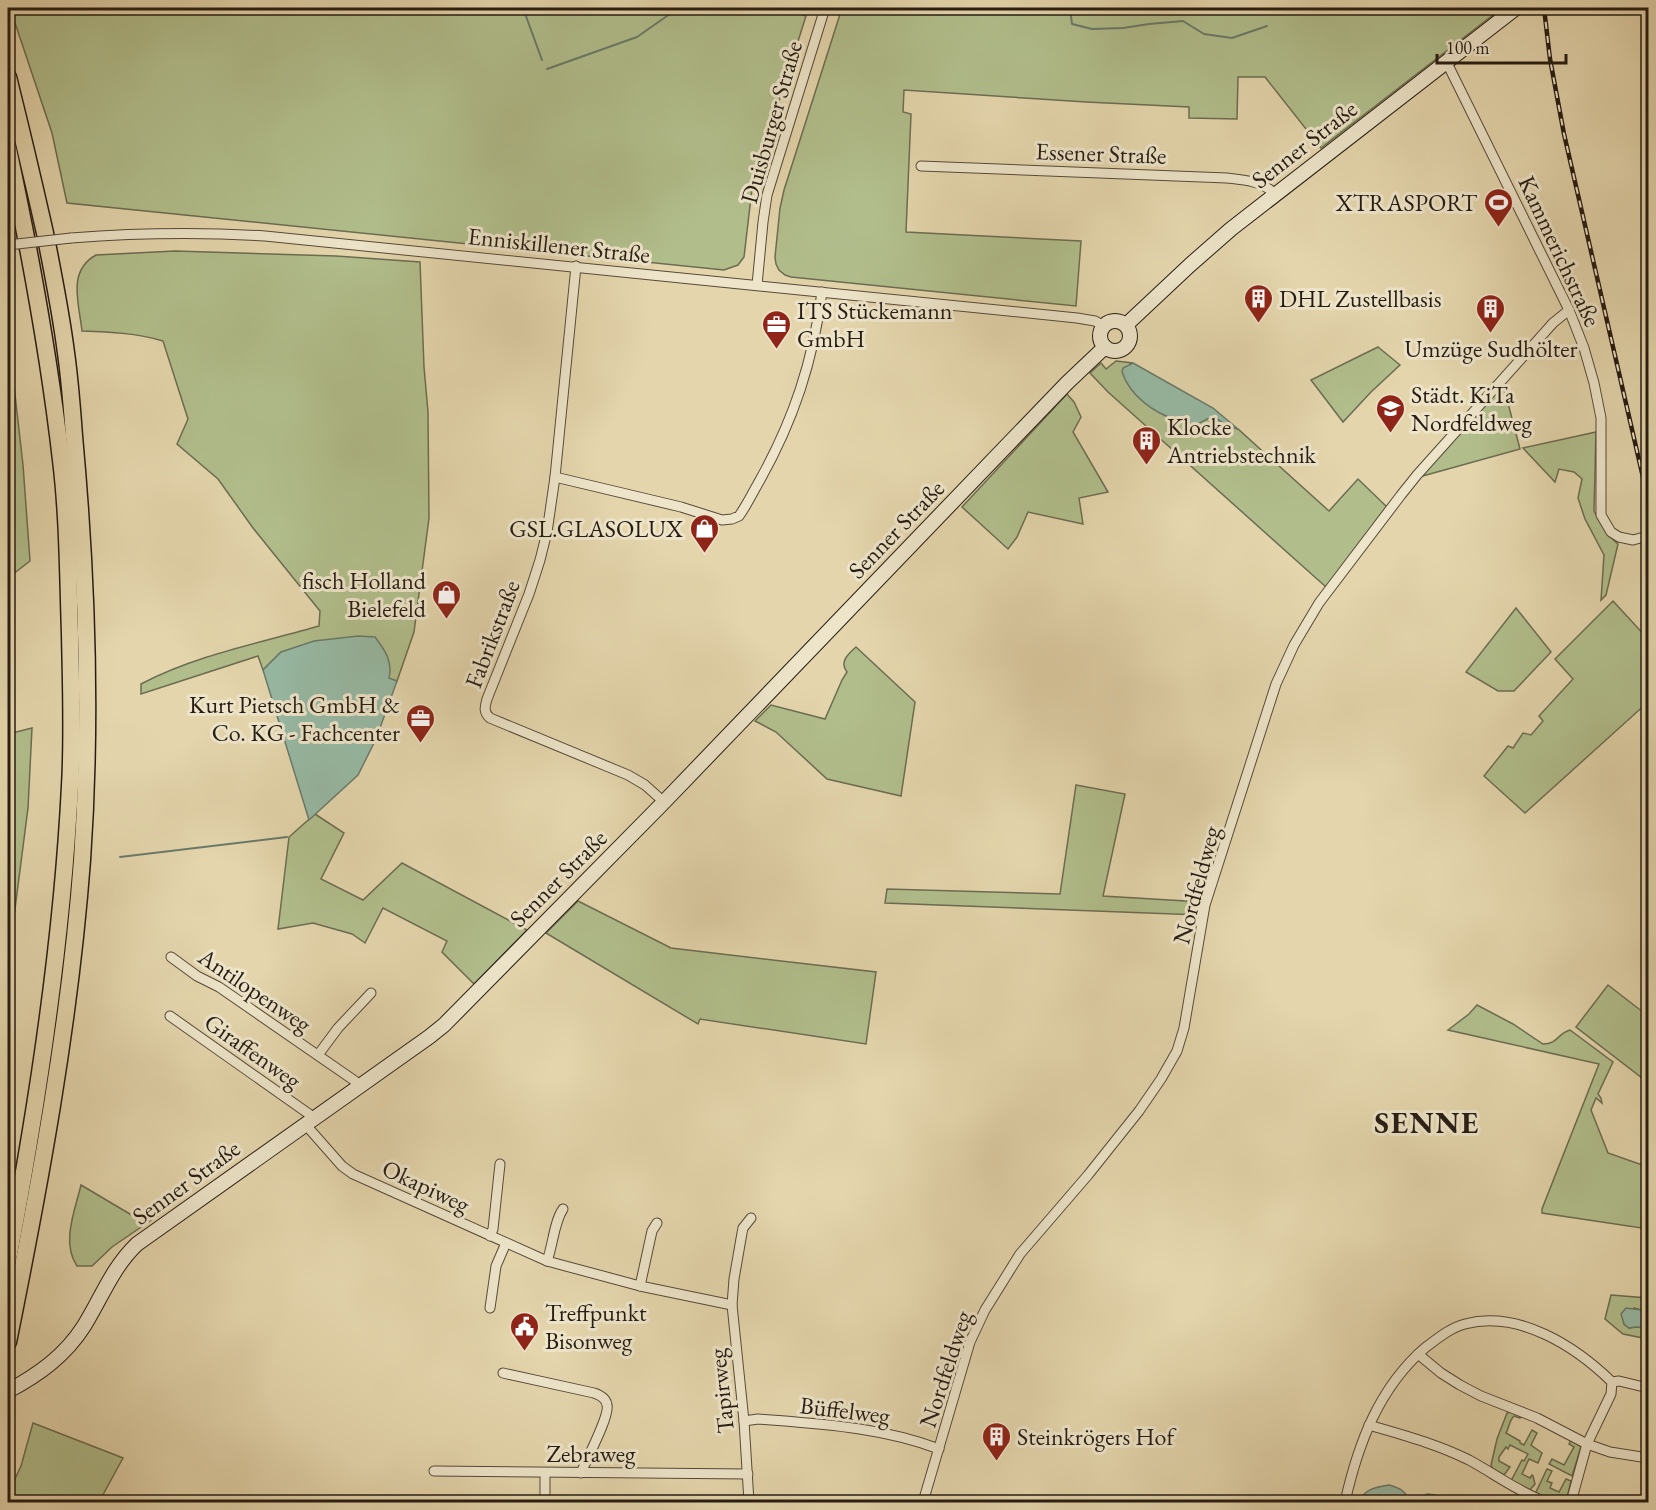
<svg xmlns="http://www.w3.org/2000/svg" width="1656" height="1510" font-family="'EB Garamond',serif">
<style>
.green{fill:#b1be8c;stroke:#6c6d50;stroke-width:1.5}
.water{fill:#97b9a4;stroke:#6a7a6a;stroke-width:1.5}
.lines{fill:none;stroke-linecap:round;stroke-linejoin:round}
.stream{stroke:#6a7a6a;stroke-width:2}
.street-casing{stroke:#564a39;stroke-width:11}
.secondary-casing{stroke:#261c13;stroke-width:16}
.highway-casing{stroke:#261c13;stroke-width:19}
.street{stroke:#ede4c9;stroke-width:9}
.secondary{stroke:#ede4c9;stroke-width:14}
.highway{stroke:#e4d5ac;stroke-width:16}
.rail-casing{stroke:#261c13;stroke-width:4.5}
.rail{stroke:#ede4c9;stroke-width:2;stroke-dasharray:7;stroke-linecap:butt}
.street-bridge-casing{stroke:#564a39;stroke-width:11;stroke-linecap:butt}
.street-bridge{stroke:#ede4c9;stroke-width:9}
.labels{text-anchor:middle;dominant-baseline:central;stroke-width:6;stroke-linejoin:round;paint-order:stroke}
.street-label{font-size:24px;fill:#261c13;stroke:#ede4c9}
.poi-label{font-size:24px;fill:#261c13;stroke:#ede4c9;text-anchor:start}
.district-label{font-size:30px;font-weight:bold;letter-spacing:1.5px;fill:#261c13;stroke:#ede4c9}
</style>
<rect width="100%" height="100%" fill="#e4d5ac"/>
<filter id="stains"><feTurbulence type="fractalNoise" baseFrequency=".00333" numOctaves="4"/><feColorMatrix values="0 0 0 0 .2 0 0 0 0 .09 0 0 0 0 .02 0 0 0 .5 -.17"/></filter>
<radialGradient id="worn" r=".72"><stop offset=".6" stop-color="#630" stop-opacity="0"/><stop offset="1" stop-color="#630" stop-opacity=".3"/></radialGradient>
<g class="green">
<polygon points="10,8 783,8 806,16 757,171 752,189 744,257 738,265 724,270 67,203 52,133"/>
<polygon points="842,8 1502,8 1321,148 1265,77 1238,77 1237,119 1189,118 1189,107 1086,102 904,90 903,112 911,114 906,232 1081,241 1076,306 791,277 785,275 779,270 776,264 775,257 780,208 784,190"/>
<path d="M 175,251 L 336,256 L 420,262 L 424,367 L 428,412 L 429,518 L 414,632 L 397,681 L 281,652 L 263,670 L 258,656 L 141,694 L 141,684 C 196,655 260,643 319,626 L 320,611 L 253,528 L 218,479 L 177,444 L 188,419 L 163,341 C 136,333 110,332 82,331 C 79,303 67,271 96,255 Z"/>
<polygon points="8,333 23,465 30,561 8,578"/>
<polygon points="1378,347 1400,365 1371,392 1343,422 1311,380"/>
<path d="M 1116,361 L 1133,363 L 1130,364 L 1131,389 C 1144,404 1174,426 1196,424 C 1201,423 1208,418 1213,416 L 1226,425 L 1238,429 L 1329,511 L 1358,479 L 1387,507 L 1326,587 L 1108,392 L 1090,373 L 1101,363 L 1106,369 Z"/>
<polygon points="1503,384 1520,449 1419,477"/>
<polygon points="1067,394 1074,402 1081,417 1073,432 1108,492 1079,498 1083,524 1028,512 1017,537 1008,549 962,507"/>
<polygon points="1596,432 1594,511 1607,534 1618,544 1606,595 1601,600 1604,555 1585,519 1578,498 1582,479 1574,472 1559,469 1555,482 1523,448"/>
<polygon points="1613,601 1648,639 1648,702 1525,813 1484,776 1508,746 1513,748 1523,733 1531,735 1543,721 1539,716 1573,679 1555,659"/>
<polygon points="1516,608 1551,652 1514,691 1498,691 1466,672"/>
<path d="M 856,647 L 915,702 L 901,796 L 827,779 L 776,732 L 755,721 L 771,705 L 825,719 L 842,680 L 847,672 C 839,662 848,654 856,647 Z"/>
<polygon points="32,728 28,808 8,963 8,734"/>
<polygon points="1076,785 1125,794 1103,896 1202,902 1200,915 885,903 887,889 1060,894"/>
<polygon points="315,814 344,833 321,879 363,900 402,863 527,930 474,984 442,952 447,941 383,908 365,943 352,934 313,923 278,929 289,837"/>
<polygon points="578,901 671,948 876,972 866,1044 700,1019 698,1024 546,933"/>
<polygon points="1608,985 1648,1016 1648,1077 1642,1078 1576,1027"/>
<path d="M 1477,1005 L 1513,1024 L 1543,1044 C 1558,1044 1558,1033 1570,1030 L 1613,1062 L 1598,1094 L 1601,1098 L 1602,1103 L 1596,1098 L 1591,1110 L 1608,1153 L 1648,1167 L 1648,1229 L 1542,1213 L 1542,1209 L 1599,1064 L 1448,1030 L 1469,1014 Z"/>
<path d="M 81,1185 L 140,1220 L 159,1205 L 163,1212 L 112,1247 L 92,1266 L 77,1266 C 61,1243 75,1210 81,1185 Z"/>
<polygon points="1611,1295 1648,1298 1648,1307 1641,1310 1634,1308 1624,1324 1629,1328 1636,1327 1648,1328 1648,1339 1623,1334 1605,1319"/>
<path d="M 1510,1412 L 1521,1416 L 1520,1418 L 1514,1416 C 1509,1421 1509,1428 1506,1433 L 1520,1441 L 1520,1443 L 1524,1445 L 1532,1430 L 1537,1433 L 1531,1445 L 1542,1453 L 1538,1463 L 1529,1459 L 1522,1474 L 1530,1478 L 1532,1475 L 1533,1476 L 1535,1484 L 1529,1491 L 1511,1481 L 1522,1460 L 1524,1461 L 1528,1454 L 1510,1445 L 1508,1449 L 1506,1447 L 1499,1457 L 1499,1461 L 1510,1467 L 1504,1475 L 1493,1469 L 1491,1465 L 1497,1439 L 1507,1413 Z"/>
<polygon points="33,1423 123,1458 99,1502 8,1502 8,1494 21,1466"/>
<polygon points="1571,1440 1581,1447 1572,1476 1549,1464 1552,1459 1564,1465 1574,1447 1569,1444"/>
<polygon points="1547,1469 1552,1471 1547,1481 1552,1483 1550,1488 1559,1492 1566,1479 1571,1481 1566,1502 1557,1502 1535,1494"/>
</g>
<g class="water">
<path d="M 1133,363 L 1213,408 L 1238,429 L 1226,425 L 1213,416 C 1208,418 1201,423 1196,424 C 1190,424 1182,422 1177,420 C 1154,413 1130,396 1122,372 L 1123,368 Z"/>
<path d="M 358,636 L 375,637 C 385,650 393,662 389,678 L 397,681 L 376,739 L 358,775 L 309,820 L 263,670 L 281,652 L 314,641 Z"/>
<polygon points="1648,1307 1648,1328 1636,1327 1629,1328 1624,1324 1621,1314 1626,1308 1641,1310"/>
<path d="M 1389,1485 C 1400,1488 1406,1491 1410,1502 L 1359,1502 C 1364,1489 1376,1487 1389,1485 Z"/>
<path d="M 1428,1494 L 1435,1495 L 1448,1502 L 1414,1502 C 1418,1497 1422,1495 1428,1494 Z"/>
</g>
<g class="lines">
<g class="stream">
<polyline points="523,8 542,60"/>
<polyline points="1070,8 1072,24 1092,29 1123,28 1149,24 1183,21 1204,34 1232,38 1267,26"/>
<polyline points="547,69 637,37 667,16 676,8"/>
<polyline points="120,857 287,837"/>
</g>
<defs>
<g id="street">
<polyline points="1447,63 1569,310 1584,348 1594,383 1601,418 1601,515 1611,532 1619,537 1633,540 1648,536"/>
<path d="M 921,166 L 1227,178 C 1245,180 1262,181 1275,194"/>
<path d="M 71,238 C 136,233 200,232 265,236 L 1077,318 L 1095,321 L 1104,326"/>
<path d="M 576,266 L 555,477 L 547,532 L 540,560 L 529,594 L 487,699 C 485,706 483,712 490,718 L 628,775 L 645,785 L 664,802"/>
<polyline points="757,285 763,222 767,195 825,8"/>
<path d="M 555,477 L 681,507 L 722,520 L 732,519 L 739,516 C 747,505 753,492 760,480 C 794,419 813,361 822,292"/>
<polyline points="171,957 197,976 219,987 355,1081 359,1087"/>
<polyline points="170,1016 309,1114 313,1119"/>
<polyline points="318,1055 338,1028 371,993"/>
<polyline points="305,1124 342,1166 353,1174 547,1261 640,1286 732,1305 734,1279 742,1233 743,1228 751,1218"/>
<polyline points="490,1236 493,1229 500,1164"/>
<path d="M 547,1261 C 553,1245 554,1222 563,1209"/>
<polyline points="640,1286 652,1231 657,1223"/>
<polyline points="732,1305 744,1421 749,1502"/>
<polyline points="490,1308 496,1266 506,1243"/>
<polyline points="1418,1354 1441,1373 1460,1385 1481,1396 1537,1418 1587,1444 1610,1452 1648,1458"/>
<path d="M 503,1373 L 594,1393 C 600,1395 606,1398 607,1405 C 610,1416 586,1460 581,1473"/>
<polyline points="1612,1382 1619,1381 1648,1388"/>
<path d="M 744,1421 L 758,1419 C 820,1424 881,1427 939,1449"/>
<path d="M 1369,1425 C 1403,1435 1437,1444 1469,1460 C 1495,1474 1518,1492 1546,1502"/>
<polyline points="434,1471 748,1474"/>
<polyline points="545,1502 545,1473"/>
<polyline points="923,1502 970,1342 985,1310 1020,1254 1088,1175 1139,1111 1161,1079 1177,1051 1184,1028 1205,905 1276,684 1294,645 1319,603 1401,495 1417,475 1553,323 1569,310"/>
<path d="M 1345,1502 C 1358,1444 1379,1387 1426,1347 C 1438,1338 1450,1328 1465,1324 C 1519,1310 1575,1346 1612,1382 L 1611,1394 L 1587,1444 L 1571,1502"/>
</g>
<g id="secondary">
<circle cx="1115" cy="336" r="15"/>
<polyline points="1126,325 1190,265 1231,229 1516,8"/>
<path d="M 8,1391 C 38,1375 65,1356 84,1326 C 102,1297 112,1268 137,1244 L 429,1037 L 444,1025 L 664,802 L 1067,383 L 1105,347"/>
</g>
<g id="highway">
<path d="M 8,77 C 21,129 33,180 45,233 C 53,273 61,313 66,353 C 70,381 72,409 74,436 C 87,577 92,718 82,860 C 70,1022 40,1183 8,1342"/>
<path d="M 8,149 C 30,252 49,355 61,460 C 68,517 68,576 70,634 C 71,684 73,735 70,786 C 62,945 38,1103 8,1259"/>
</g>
</defs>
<use href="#street" class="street-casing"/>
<use href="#secondary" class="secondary-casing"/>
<use href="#highway" class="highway-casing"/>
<use href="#street" class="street"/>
<use href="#secondary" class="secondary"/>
<use href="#highway" class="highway"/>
<defs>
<polyline id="rail" points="1544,8 1550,59 1564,134 1648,499"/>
</defs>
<use href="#rail" class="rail-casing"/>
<use href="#rail" class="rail"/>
<defs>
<polyline id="street-bridge" points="8,245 71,238"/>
</defs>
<use href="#street-bridge" class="street-bridge-casing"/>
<use href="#street-bridge" class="street-bridge"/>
</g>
<defs>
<symbol id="stadium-pin" viewBox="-11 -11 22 30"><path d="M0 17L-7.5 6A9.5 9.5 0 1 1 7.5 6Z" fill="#8f2418" stroke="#ede4c9"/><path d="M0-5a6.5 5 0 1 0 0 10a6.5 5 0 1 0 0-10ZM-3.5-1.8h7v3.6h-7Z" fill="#fff"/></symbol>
<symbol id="building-pin" viewBox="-11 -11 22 30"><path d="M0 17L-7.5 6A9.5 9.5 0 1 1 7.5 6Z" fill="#8f2418" stroke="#ede4c9"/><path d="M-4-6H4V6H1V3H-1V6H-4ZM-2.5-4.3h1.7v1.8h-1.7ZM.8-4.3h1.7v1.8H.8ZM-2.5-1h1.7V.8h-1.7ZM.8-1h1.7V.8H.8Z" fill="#fff"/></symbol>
<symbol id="office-pin" viewBox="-11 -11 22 30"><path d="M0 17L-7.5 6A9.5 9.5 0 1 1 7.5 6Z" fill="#8f2418" stroke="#ede4c9"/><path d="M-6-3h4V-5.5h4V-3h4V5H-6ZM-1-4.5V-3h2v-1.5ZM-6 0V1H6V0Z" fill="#fff"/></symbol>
<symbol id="school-pin" viewBox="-11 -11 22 30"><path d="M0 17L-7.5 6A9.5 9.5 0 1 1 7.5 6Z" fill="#8f2418" stroke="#ede4c9"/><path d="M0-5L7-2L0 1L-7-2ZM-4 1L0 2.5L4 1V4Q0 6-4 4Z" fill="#fff"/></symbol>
<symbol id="shop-pin" viewBox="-11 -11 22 30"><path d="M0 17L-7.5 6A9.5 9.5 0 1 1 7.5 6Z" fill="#8f2418" stroke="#ede4c9"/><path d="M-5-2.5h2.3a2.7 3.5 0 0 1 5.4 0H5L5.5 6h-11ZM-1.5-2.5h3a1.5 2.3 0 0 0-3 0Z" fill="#fff"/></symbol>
<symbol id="civic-pin" viewBox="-11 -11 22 30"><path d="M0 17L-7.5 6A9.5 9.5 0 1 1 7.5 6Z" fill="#8f2418" stroke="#ede4c9"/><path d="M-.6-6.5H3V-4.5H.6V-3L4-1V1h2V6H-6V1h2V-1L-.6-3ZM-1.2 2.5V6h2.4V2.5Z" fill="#fff"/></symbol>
</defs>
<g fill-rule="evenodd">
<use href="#stadium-pin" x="1482" y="186" width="33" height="45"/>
<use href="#building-pin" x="1242" y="282" width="33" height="45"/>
<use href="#building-pin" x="1474" y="292" width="33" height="45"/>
<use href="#office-pin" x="760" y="308" width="33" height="45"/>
<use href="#school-pin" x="1374" y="392" width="33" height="45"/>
<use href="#building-pin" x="1130" y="424" width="33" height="45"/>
<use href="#shop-pin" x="688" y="512" width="33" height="45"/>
<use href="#shop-pin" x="430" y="578" width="33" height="45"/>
<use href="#office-pin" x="404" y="702" width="33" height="45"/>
<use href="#civic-pin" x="508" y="1310" width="33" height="45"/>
<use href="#building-pin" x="980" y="1420" width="33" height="45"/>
</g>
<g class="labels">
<g class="street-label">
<text transform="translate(771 122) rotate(-74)">Duisburger Straße</text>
<text transform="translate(1304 144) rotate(-38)">Senner Straße</text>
<text transform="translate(1101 153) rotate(2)">Essener Straße</text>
<text transform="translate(559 245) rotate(6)">Enniskillener Straße</text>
<text transform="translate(1560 251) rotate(65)">Kammerichstraße</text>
<text transform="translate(896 529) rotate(-46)">Senner Straße</text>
<text transform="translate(492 634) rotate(-69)">Fabrikstraße</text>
<text transform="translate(558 878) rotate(-45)">Senner Straße</text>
<text transform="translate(1196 885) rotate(-75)">Nordfeldweg</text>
<text transform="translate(255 990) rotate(34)">Antilopenweg</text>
<text transform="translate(253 1051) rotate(35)">Giraffenweg</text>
<text transform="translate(186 1182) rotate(-36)">Senner Straße</text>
<text transform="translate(426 1186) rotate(25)">Okapiweg</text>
<text transform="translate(945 1369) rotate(-72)">Nordfeldweg</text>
<text transform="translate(721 1391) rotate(-96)">Tapirweg</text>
<text transform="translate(845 1410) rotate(7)">Büffelweg</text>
<text x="591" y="1453">Zebraweg</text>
</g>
<g class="poi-label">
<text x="1477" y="202" text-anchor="end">XTRASPORT</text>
<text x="1279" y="298">DHL Zustellbasis</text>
<text x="797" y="310">ITS Stückemann<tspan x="797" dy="28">GmbH</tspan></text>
<text x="1491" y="348" text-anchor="middle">Umzüge Sudhölter</text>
<text x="1411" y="394">Städt. KiTa<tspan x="1411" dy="28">Nordfeldweg</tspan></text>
<text x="1167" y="426">Klocke<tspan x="1167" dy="28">Antriebstechnik</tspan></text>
<text x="683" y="528" text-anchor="end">GSL.GLASOLUX</text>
<text x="426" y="580" text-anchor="end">fisch Holland<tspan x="426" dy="28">Bielefeld</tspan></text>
<text x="400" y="704" text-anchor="end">Kurt Pietsch GmbH &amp;<tspan x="400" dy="28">Co. KG - Fachcenter</tspan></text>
<text x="545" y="1312">Treffpunkt<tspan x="545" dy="28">Bisonweg</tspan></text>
<text x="1017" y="1436">Steinkrögers Hof</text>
</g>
<g class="district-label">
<text x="1427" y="1122">SENNE</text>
</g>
</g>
<rect width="1656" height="1510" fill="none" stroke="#e4d5ac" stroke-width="30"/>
<rect x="9" y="9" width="1638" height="1492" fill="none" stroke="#261c13" stroke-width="3"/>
<rect x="15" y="15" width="1626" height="1480" fill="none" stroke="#261c13" stroke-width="1.5"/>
<path d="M1437 54v9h129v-9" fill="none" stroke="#261c13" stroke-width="3"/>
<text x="1446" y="54" font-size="18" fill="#261c13" stroke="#ede4c9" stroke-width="4.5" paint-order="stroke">100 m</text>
<rect width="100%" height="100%" filter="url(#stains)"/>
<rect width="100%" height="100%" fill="url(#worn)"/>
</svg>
